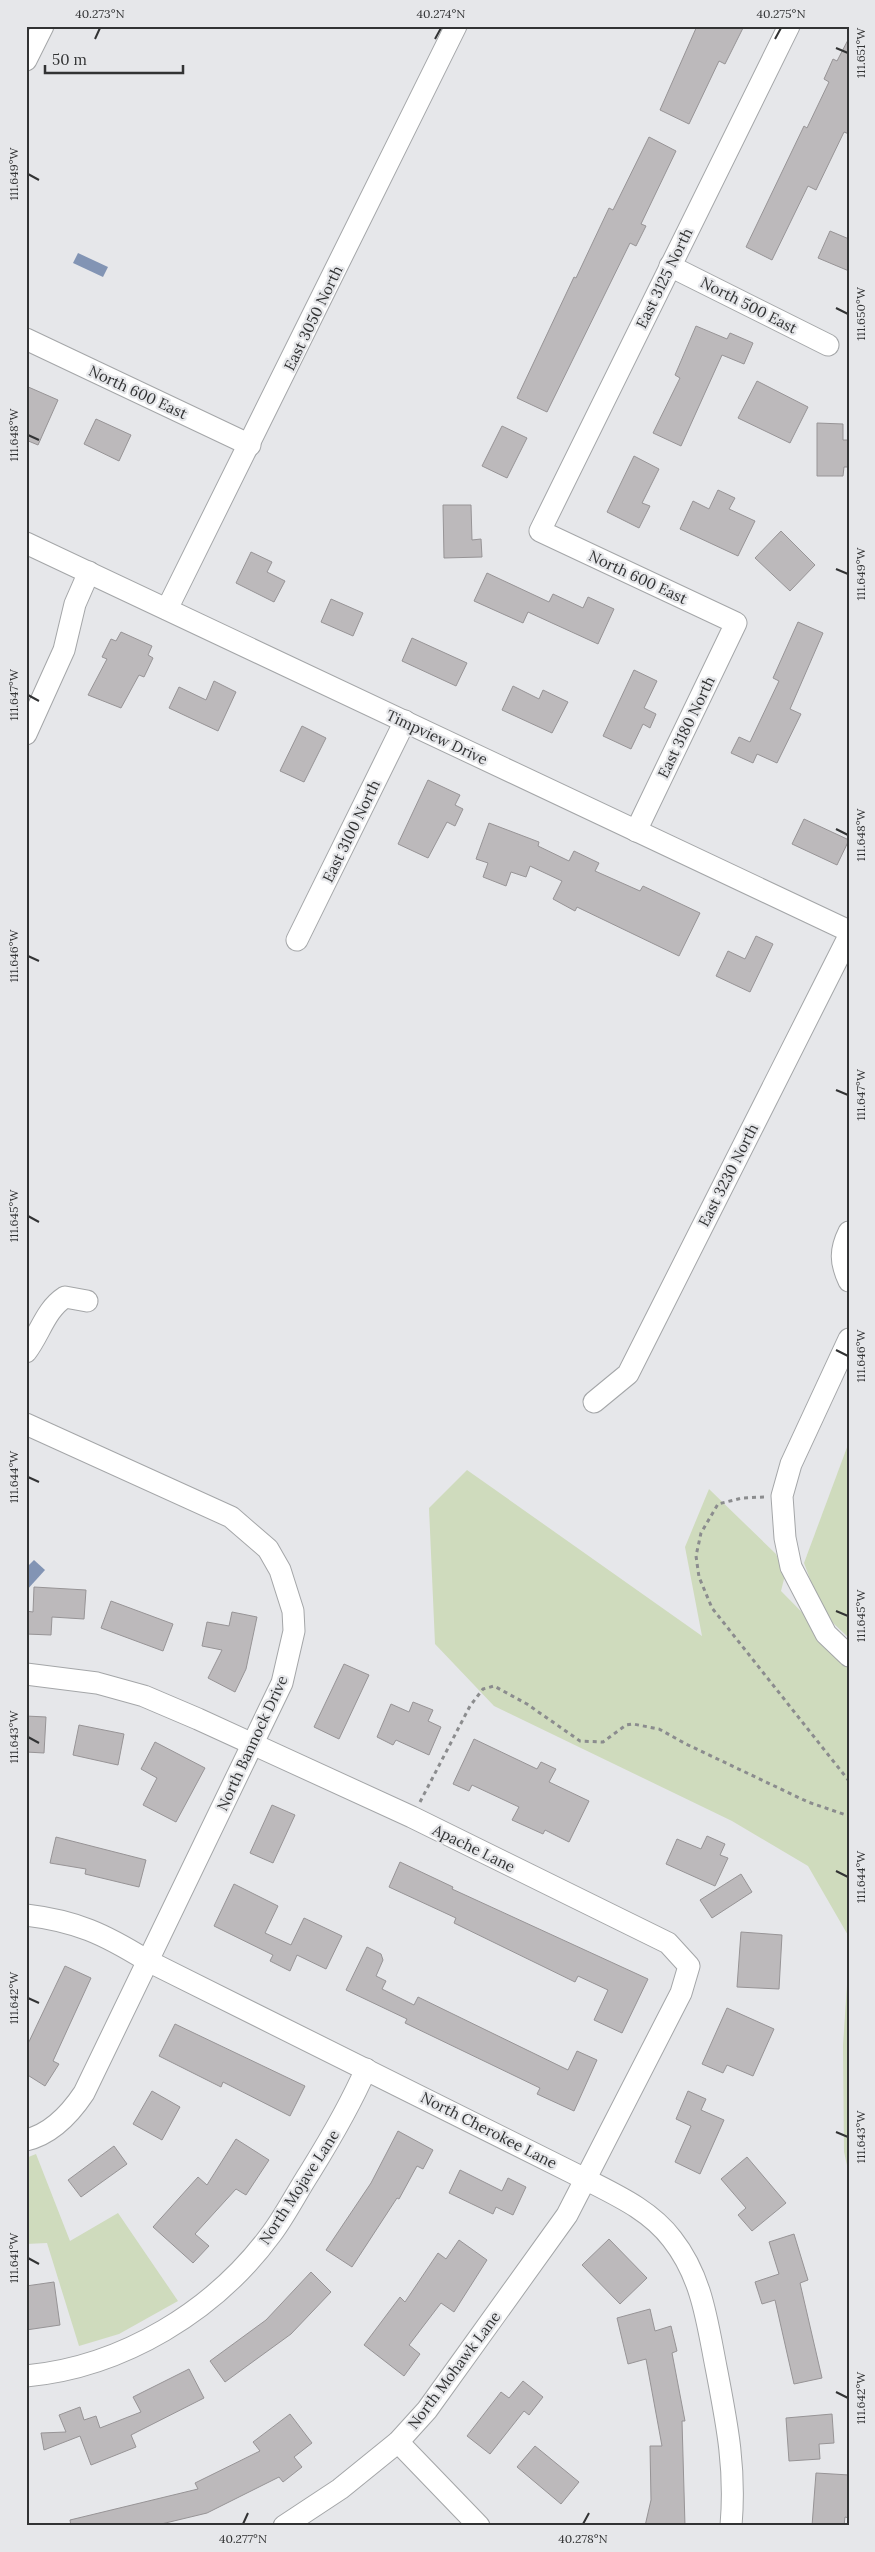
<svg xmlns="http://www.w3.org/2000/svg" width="875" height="2552" font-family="Lora,serif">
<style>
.green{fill:#cfdbbd}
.water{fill:#8294b4}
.building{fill:#bcb9bb;stroke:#979496}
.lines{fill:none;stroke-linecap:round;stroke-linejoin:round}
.minor-casing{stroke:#a4a6a8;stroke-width:23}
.path{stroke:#8b8c8e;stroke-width:3;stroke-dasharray:4 4;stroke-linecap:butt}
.minor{stroke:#fff;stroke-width:21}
.ticks{fill:none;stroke:#323334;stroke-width:2}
.labels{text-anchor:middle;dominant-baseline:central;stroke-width:4.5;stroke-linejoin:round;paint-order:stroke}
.street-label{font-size:15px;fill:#323334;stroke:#e6e7ea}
.neatline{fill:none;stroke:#323334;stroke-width:2}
.ticks-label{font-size:12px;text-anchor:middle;fill:#323334}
</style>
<rect width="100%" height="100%" fill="#e6e7ea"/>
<g class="green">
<polygon points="849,1442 849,1638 833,1623 816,1595 804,1563"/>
<polygon points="467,1470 702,1636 685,1547 709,1489 776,1554 785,1575 781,1591 849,1660 849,1937 808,1866 732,1821 494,1706 435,1644 429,1508"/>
<polygon points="849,1955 849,2174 844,2152 843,2045"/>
<polygon points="36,2154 70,2241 118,2213 178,2301 119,2334 79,2346 47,2243 26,2244 26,2158"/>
</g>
<g class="water">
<polygon points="78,253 108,267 103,277 73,263"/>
<polygon points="34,1560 45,1570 26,1591 26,1568"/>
</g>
<g class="building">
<polygon points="697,26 744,26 725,64 719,61 689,124 660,110"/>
<polygon points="849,38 849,134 844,132 816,190 808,186 772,260 746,247 804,126 807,128 829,82 824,79 833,59 837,61"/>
<polygon points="649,137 676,151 641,224 646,226 636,246 630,243 547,412 517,398 574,277 576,278 609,208 613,210"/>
<polygon points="830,231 849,239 849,271 818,258"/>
<polygon points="696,326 727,339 730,333 753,343 744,364 722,355 681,446 653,433 680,378 675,375"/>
<polygon points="757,381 808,407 790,443 738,418"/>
<polygon points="26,386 58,400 38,445 26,440"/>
<polygon points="96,419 131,435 119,461 84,444"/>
<polygon points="817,423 843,424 843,440 849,440 849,467 844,467 843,476 817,476"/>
<polygon points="502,426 527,438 507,478 482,466"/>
<polygon points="634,456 659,469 642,503 650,506 639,528 607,512"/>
<polygon points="718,490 735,498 729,509 755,521 738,556 680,529 693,501 709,509"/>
<polygon points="443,505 471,505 472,540 481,539 482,557 444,558"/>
<polygon points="781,531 815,565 790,591 755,558"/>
<polygon points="251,552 272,562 267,572 285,581 274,602 236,583"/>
<polygon points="487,573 549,602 553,594 583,608 588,597 614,609 598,644 528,612 523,623 474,601"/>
<polygon points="331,599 363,613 353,636 321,622"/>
<polygon points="798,622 823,633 790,709 801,714 777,763 757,754 753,763 731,753 739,737 750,742 779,681 773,678"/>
<polygon points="121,632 152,646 148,655 153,658 144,677 139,675 121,708 88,695 107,659 102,657 111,639 116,641"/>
<polygon points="412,638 467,663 456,686 402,661"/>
<polygon points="634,670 657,681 644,708 656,714 650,728 643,724 631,749 603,736"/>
<polygon points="214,681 236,692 218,731 169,708 179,687 206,700"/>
<polygon points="513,686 539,699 543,690 568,702 552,733 502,710"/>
<polygon points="302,726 326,738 304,782 280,771"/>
<polygon points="428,780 460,795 455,805 463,809 455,826 447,822 428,858 398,844"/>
<polygon points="804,819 849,840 837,865 792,844"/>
<polygon points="489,823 539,842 538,846 569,861 574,851 599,863 595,871 640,891 643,886 700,913 679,956 577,907 575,911 553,899 562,881 530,866 526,877 511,872 506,886 483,877 488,863 476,859"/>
<polygon points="756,936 773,944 750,992 716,976 728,951 745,959"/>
<polygon points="34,1587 86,1590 84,1619 52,1617 51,1635 26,1634 26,1611 33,1612"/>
<polygon points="111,1601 173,1624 163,1651 101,1628"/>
<polygon points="232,1612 257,1617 246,1669 235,1692 208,1678 222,1650 202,1646 207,1622 229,1626"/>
<polygon points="344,1664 369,1675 339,1739 314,1727"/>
<polygon points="413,1702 433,1710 428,1721 441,1727 429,1755 396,1740 393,1745 377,1737 391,1704 409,1712"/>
<polygon points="26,1716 46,1717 44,1753 26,1752"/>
<polygon points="79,1725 124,1734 118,1765 73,1755"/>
<polygon points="474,1739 537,1769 541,1762 556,1769 549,1782 589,1801 569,1842 545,1830 543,1834 512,1820 519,1807 472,1785 469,1791 453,1784"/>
<polygon points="155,1742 205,1768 176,1822 143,1805 157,1778 141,1769"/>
<polygon points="272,1805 295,1815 273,1863 250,1853"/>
<polygon points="707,1836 725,1844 720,1855 728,1858 715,1886 666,1864 677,1839 701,1849"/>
<polygon points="56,1837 146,1860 139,1887 85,1874 86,1869 50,1863"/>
<polygon points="400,1862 453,1887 452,1889 648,1979 622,2033 594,2020 608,1990 578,1976 575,1982 454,1923 456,1918 389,1887"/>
<polygon points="741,1874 752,1892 712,1918 700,1900"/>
<polygon points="234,1884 278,1906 265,1933 291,1945 304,1918 342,1936 326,1969 297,1955 290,1971 270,1961 273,1955 214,1926"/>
<polygon points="741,1932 782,1935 779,1989 737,1987"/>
<polygon points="367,1947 381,1954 383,1960 376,1976 386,1981 382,1989 414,2005 418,1997 568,2070 577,2051 597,2060 574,2111 537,2094 540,2088 405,2023 407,2019 346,1990"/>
<polygon points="65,1966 91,1978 53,2061 59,2064 45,2086 26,2074 26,2048"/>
<polygon points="727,2008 774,2029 753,2076 727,2065 723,2073 702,2064"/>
<polygon points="175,2024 305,2086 290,2116 223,2082 221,2087 159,2056"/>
<polygon points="152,2091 180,2107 162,2140 133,2124"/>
<polygon points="688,2091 706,2099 701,2110 724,2120 700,2174 675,2162 691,2126 676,2119"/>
<polygon points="398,2131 433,2150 423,2169 417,2166 399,2199 397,2198 352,2267 326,2250 371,2183"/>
<polygon points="236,2139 269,2160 246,2195 236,2189 195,2234 209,2246 193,2263 153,2227 198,2177 207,2185"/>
<polygon points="114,2146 127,2164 81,2197 68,2180"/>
<polygon points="747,2157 786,2203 752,2231 738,2215 746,2208 721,2179"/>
<polygon points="460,2170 502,2191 508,2178 526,2187 513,2215 496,2207 493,2214 449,2193"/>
<polygon points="794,2234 808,2280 800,2283 822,2378 794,2384 775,2300 762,2304 755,2282 779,2274 769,2242"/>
<polygon points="609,2239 647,2278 620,2304 582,2265"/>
<polygon points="459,2240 487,2260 454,2312 441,2303 409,2345 420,2354 404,2376 364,2345 400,2297 405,2302 438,2253 446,2259"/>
<polygon points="311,2272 331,2292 291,2334 225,2382 210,2361 266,2320"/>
<polygon points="54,2282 60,2325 26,2330 26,2286"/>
<polygon points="650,2309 655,2331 671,2326 677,2351 672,2353 685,2421 682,2421 685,2526 645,2526 651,2500 650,2446 662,2446 646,2359 628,2364 617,2318"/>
<polygon points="189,2369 204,2398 131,2435 136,2447 91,2465 80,2436 44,2450 41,2433 66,2432 59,2415 80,2407 84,2420 96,2416 100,2428 141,2412 133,2397"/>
<polygon points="523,2381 543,2397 529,2415 524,2411 490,2454 467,2436 501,2392 509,2398"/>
<polygon points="290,2414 312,2443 294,2457 302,2467 283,2482 279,2477 207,2513 153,2526 71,2526 70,2520 198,2489 195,2483 260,2451 253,2442"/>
<polygon points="832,2414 834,2443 819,2444 820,2459 789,2461 786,2418"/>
<polygon points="535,2446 579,2482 561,2504 517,2467"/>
<polygon points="816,2473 849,2475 849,2518 845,2517 844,2526 812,2526"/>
</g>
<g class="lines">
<defs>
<g id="minor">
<polyline points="26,60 43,26"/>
<polyline points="670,266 828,345"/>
<polyline points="26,339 250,445"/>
<polyline points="26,543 849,931"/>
<polyline points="167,609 456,26"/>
<polyline points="26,734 64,650 75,604 89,572"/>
<polyline points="636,831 736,623 540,531 789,26"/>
<polyline points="297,940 405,721"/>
<path d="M 849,1232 C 840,1250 840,1262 849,1281"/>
<polyline points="849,1339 791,1464 782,1496 785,1538 791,1567 826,1634 849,1656"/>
<path d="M 26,1352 C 40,1334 45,1310 65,1297 L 87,1301"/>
<polyline points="594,1402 628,1374 849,936"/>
<path d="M 26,1424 L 231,1517 L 268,1549 L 280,1570 L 293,1611 L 294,1631 L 282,1683 L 84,2093 C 70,2114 52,2134 26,2140"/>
<polyline points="26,1674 97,1683 144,1696 198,1719 412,1817 668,1943 689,1966 681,1993 567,2215 427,2410 398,2442 340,2489 284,2526"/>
<path d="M 26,1915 C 76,1921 104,1934 146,1960 L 585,2179 C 616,2195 650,2210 672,2239 C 702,2277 707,2321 716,2367 C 727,2424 736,2468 731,2526"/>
<path d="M 26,2376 C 123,2367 215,2311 272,2233 C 286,2214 297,2192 310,2172 C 331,2138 350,2106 366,2069"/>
<polyline points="398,2442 479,2526"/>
</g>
</defs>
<use href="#minor" class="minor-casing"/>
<g class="path">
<polyline points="764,1497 742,1498 718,1504 701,1533 696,1556 699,1577 712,1608 849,1781"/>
<polyline points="420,1802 470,1706 483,1689 494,1686 527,1704 580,1741 603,1742 626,1725 633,1724 659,1729 686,1744 808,1802 849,1816"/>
</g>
<use href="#minor" class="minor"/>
</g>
<path class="ticks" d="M 95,39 L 100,28M 435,39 L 441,28M 775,39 L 781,28M 836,48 L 848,53M 28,174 L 39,180M 836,308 L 848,314M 28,435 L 39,440M 836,569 L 848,574M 28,695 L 39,701M 836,829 L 848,835M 28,956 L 39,961M 836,1090 L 848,1095M 28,1216 L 39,1222M 836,1350 L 848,1356M 28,1477 L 39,1482M 836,1611 L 848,1616M 28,1737 L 39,1743M 836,1871 L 848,1877M 28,1998 L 39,2003M 836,2132 L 848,2137M 28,2258 L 39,2264M 836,2392 L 848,2398M 243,2524 L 248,2513M 583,2524 L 589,2513"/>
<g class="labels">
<g class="street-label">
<text transform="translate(664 278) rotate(-64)">East 3125 North</text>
<text transform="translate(749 305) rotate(27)">North 500 East</text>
<text transform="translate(313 318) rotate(-64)">East 3050 North</text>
<text transform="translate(138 392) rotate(25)">North 600 East</text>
<text transform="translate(638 577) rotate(25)">North 600 East</text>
<text transform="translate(686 727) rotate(-64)">East 3180 North</text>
<text transform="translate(437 737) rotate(25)">Timpview Drive</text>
<text transform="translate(351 831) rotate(-64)">East 3100 North</text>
<text transform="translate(728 1175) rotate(-63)">East 3230 North</text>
<text transform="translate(252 1743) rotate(-65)">North Bannock Drive</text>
<text transform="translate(474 1848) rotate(26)">Apache Lane</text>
<text transform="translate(489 2130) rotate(27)">North Cherokee Lane</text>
<text transform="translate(299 2187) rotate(-57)">North Mojave Lane</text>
<text transform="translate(454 2370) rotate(-53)">North Mohawk Lane</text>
</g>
</g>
<rect width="875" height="2552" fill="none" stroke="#e6e7ea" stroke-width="55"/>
<path d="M45 65v8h138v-8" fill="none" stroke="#323334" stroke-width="2.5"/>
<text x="52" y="65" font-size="15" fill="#323334" stroke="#e6e7ea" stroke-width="4" paint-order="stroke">50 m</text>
<rect x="28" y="28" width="820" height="2496" class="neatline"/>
<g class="ticks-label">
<text x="100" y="18">40.273°N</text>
<text x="441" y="18">40.274°N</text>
<text x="781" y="18">40.275°N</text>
<text transform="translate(861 53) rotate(-90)" y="4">111.651°W</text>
<text transform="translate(14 174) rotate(-90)" y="4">111.649°W</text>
<text transform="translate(861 314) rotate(-90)" y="4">111.650°W</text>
<text transform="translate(14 435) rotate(-90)" y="4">111.648°W</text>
<text transform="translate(861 574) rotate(-90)" y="4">111.649°W</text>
<text transform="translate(14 695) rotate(-90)" y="4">111.647°W</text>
<text transform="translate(861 835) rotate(-90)" y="4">111.648°W</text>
<text transform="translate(14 956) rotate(-90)" y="4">111.646°W</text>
<text transform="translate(861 1095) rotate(-90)" y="4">111.647°W</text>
<text transform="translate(14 1216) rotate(-90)" y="4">111.645°W</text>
<text transform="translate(861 1356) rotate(-90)" y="4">111.646°W</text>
<text transform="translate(14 1477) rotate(-90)" y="4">111.644°W</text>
<text transform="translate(861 1616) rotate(-90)" y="4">111.645°W</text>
<text transform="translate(14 1737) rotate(-90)" y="4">111.643°W</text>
<text transform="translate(861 1877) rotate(-90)" y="4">111.644°W</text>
<text transform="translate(14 1998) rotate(-90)" y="4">111.642°W</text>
<text transform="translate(861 2137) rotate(-90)" y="4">111.643°W</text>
<text transform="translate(14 2258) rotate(-90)" y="4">111.641°W</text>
<text transform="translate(861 2398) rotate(-90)" y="4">111.642°W</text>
<text x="243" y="2543">40.277°N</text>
<text x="583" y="2543">40.278°N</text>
</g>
</svg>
